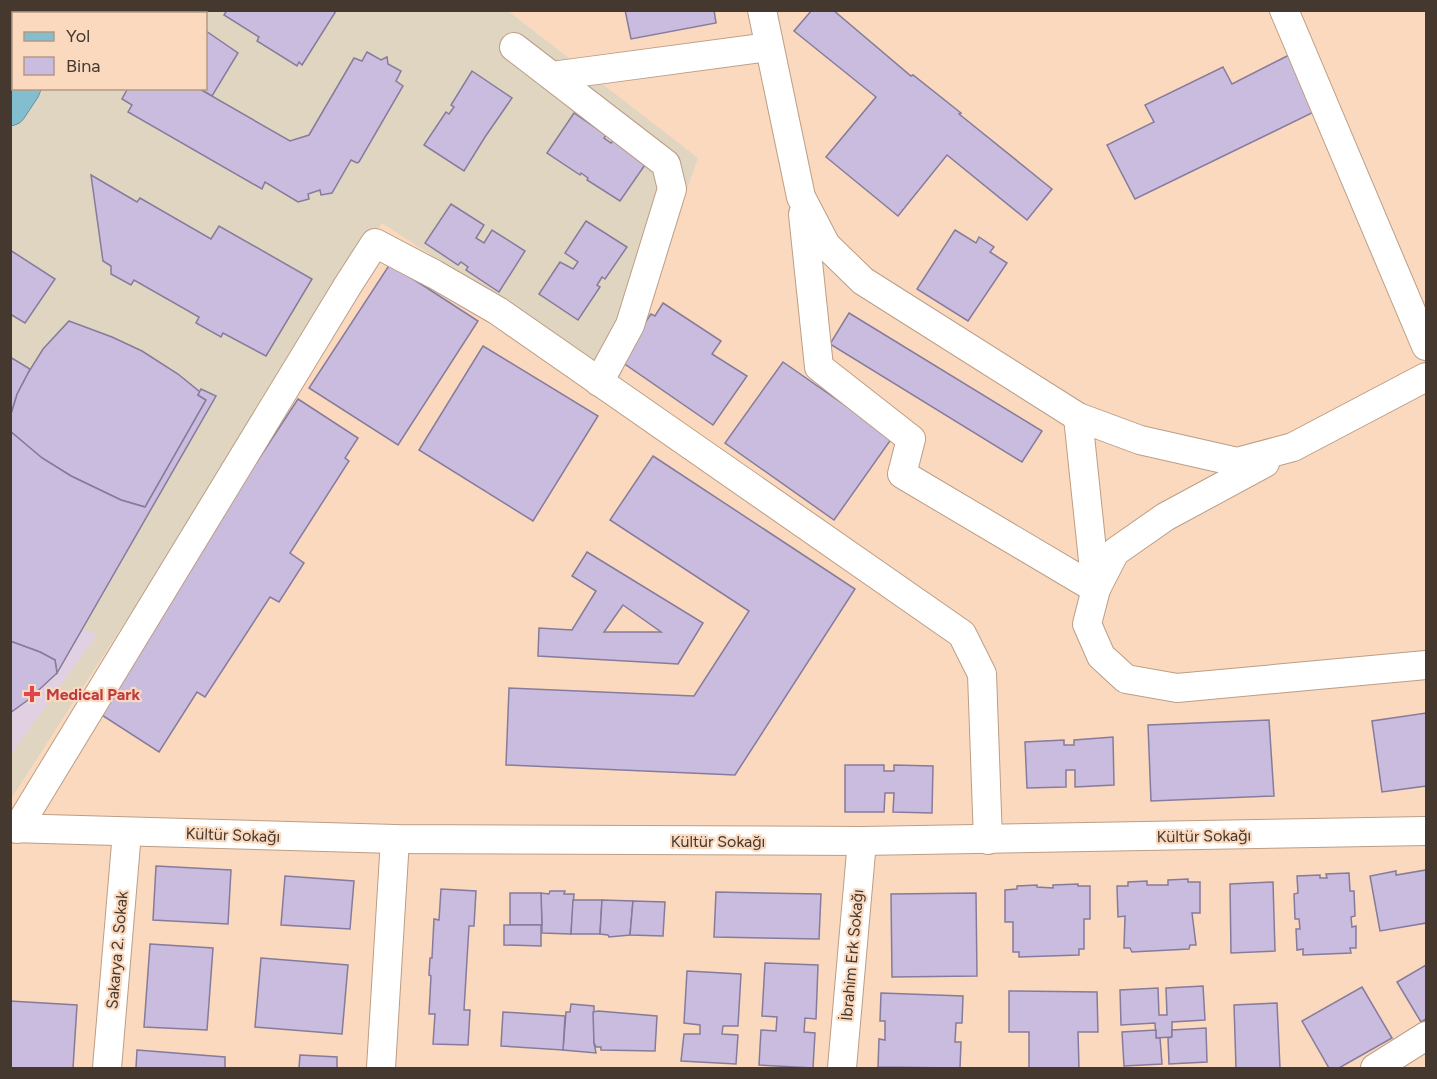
<svg xmlns="http://www.w3.org/2000/svg" width="1437" height="1079" font-family="Figtree,sans-serif">
<style>
.commercial{fill:#e0d5c1}
.medical{fill:#e0d0e2}
.building{fill:#c9bcdf;stroke:#877b9b;stroke-width:1.5;fill-rule:evenodd}
.lines{fill:none;stroke-linecap:round;stroke-linejoin:round}
.minor-casing{stroke:#bc9e85;stroke-width:30}
.major-casing{stroke:#387383;stroke-width:34}
.highway-casing{stroke:#387383;stroke-width:34}
.minor{stroke:#fff;stroke-width:28}
.major{stroke:#83bed0;stroke-width:33}
.highway{stroke:#3193b1;stroke-width:33}
.health-dot{fill:#e0444e;stroke:#fad9bf;stroke-width:2}
.labels{text-anchor:middle;dominant-baseline:central;stroke-width:4.5;stroke-linejoin:round;paint-order:stroke}
.health-label{font-size:16px;font-weight:bold;fill:#be3a42;stroke:#fad9bf;text-anchor:start}
.street-label{font-size:16px;fill:#45382e;stroke:#fad9bf}
</style>
<rect width="100%" height="100%" fill="#fad9bf"/>
<polygon class="commercial" points="86,11 508,11 698,158 620,378 382,223 11,799 11,123 34,89 206,88 206,14 84,13"/>
<polygon class="medical" points="11,595 97,635 11,754"/>
<g class="building">
<polygon points="227,10 336,10 336,11 302,65 299,62 297,66 257,41 259,37 224,15"/>
<polygon points="625,10 714,10 716,23 631,39"/>
<polygon points="812,10 833,10 911,76 913,75 961,113 959,114 1052,189 1027,220 947,155 898,216 826,157 876,97 794,31"/>
<polygon points="206,31 238,53 212,96 198,88 206,88"/>
<polygon points="367,52 381,60 387,57 388,64 401,71 396,81 403,86 359,162 357,163 351,160 332,193 321,195 320,190 308,194 309,199 298,202 265,182 262,189 128,112 132,105 122,99 128,88 198,88 290,141 309,135 354,58 362,61"/>
<polygon points="1289,55 1316,111 1135,199 1107,145 1154,122 1145,105 1223,67 1232,84"/>
<polygon points="472,71 512,98 485,137 464,171 424,145 446,112 449,114 454,107 451,105"/>
<polygon points="574,113 606,135 604,138 611,143 614,140 647,162 620,201 587,180 588,178 581,173 580,175 547,153"/>
<polygon points="91,175 137,202 140,198 211,239 219,226 312,279 266,356 223,333 221,337 196,323 199,317 134,280 131,285 111,274 111,266 103,261"/>
<polygon points="451,204 484,225 476,238 484,243 492,230 525,251 499,292 466,270 468,267 461,262 458,265 425,243"/>
<polygon points="586,221 627,247 605,279 602,277 597,285 600,287 578,320 539,294 560,262 573,269 578,262 565,253"/>
<polygon points="955,230 976,243 979,237 994,247 990,252 1007,263 968,321 917,289"/>
<polygon points="10,250 55,279 25,323 10,314"/>
<polygon points="390,264 478,321 398,445 309,388"/>
<polygon points="663,303 721,341 712,354 747,376 713,425 619,360 651,314 655,316"/>
<polygon points="849,313 1042,431 1022,462 830,344"/>
<polygon points="69,321 112,337 142,351 178,374 200,392 198,395 206,400 145,507 121,500 71,476 42,458 10,431 10,417 17,394 28,373 43,349"/>
<polygon points="483,346 598,416 533,521 419,450"/>
<polygon points="10,357 30,369 17,394 10,417"/>
<polygon points="783,362 892,438 834,520 725,443"/>
<polygon points="201,389 216,396 57,673 55,660 40,652 10,641 10,431 42,458 71,476 121,500 145,507 206,400 198,395"/>
<polygon points="298,399 358,438 345,458 349,461 290,553 304,563 279,602 270,597 205,697 197,692 159,752 94,710"/>
<polygon points="653,456 855,589 735,775 506,765 509,688 694,696 749,611 610,520"/>
<path d="M 587,552 L 703,623 L 678,664 L 538,656 L 539,628 L 572,630 L 596,591 L 572,576 ZM 623,605 L 661,632 L 604,632 Z"/>
<polygon points="10,641 40,652 55,660 57,673 28,700 10,713"/>
<polygon points="1426,713 1426,786 1382,792 1372,721"/>
<polygon points="1269,720 1274,796 1151,801 1148,725"/>
<polygon points="1113,737 1114,785 1075,787 1075,770 1066,770 1066,787 1027,788 1025,742 1064,740 1064,745 1074,745 1074,740"/>
<polygon points="845,765 884,765 884,771 894,771 894,765 933,766 932,813 893,812 894,793 885,793 884,812 845,812"/>
<polygon points="156,866 231,870 228,924 153,920"/>
<polygon points="1426,870 1426,923 1380,931 1370,876 1396,871 1396,875"/>
<polygon points="1349,873 1350,891 1354,891 1355,916 1351,917 1352,927 1356,926 1356,948 1350,948 1351,953 1303,955 1303,949 1297,950 1296,929 1300,929 1299,919 1295,919 1294,894 1298,893 1297,876 1320,875 1320,878 1327,878 1326,874"/>
<polygon points="285,876 354,881 350,929 281,925"/>
<polygon points="1188,879 1188,882 1200,882 1200,913 1192,913 1196,945 1190,945 1189,949 1132,952 1130,948 1124,948 1125,916 1118,917 1117,886 1128,886 1128,882 1147,881 1147,885 1168,885 1168,880"/>
<polygon points="1273,882 1275,951 1231,953 1230,884"/>
<polygon points="1078,884 1078,886 1090,886 1090,919 1084,919 1084,949 1079,949 1079,955 1019,957 1019,952 1013,952 1013,922 1005,922 1005,890 1017,889 1017,886 1037,885 1037,887 1053,888 1053,885"/>
<polygon points="441,889 476,891 474,926 469,926 464,1010 470,1010 468,1045 433,1044 435,1014 429,1014 431,976 429,975 430,958 432,958 434,919 439,920"/>
<polygon points="550,891 565,891 564,894 574,894 571,934 542,933 541,893 549,894"/>
<polygon points="716,892 821,894 819,939 714,937"/>
<polygon points="510,893 541,893 542,925 510,925"/>
<polygon points="976,893 977,976 892,977 891,894"/>
<polygon points="573,900 602,900 600,934 571,934"/>
<polygon points="602,900 633,901 630,935 609,937 608,935 600,934"/>
<polygon points="633,901 665,902 663,936 630,935"/>
<polygon points="504,925 541,925 541,946 504,945"/>
<polygon points="150,944 213,948 207,1030 144,1027"/>
<polygon points="261,958 348,965 342,1034 255,1027"/>
<polygon points="765,963 818,965 816,1019 805,1018 804,1032 815,1033 813,1068 759,1065 761,1030 776,1031 777,1017 762,1016"/>
<polygon points="1426,965 1426,1019 1421,1022 1397,982"/>
<polygon points="687,971 741,974 738,1026 723,1026 722,1034 738,1035 736,1064 681,1061 684,1034 700,1034 700,1025 684,1023"/>
<polygon points="1203,986 1205,1020 1172,1022 1172,1037 1156,1038 1155,1023 1121,1025 1120,990 1158,988 1159,1015 1167,1015 1166,988"/>
<polygon points="1362,987 1392,1038 1339,1068 1329,1068 1302,1021"/>
<polygon points="1009,991 1097,992 1098,1032 1078,1032 1079,1068 1029,1068 1029,1032 1009,1032"/>
<polygon points="881,993 963,996 962,1023 956,1023 955,1042 961,1042 960,1068 878,1067 879,1039 885,1040 885,1021 880,1021"/>
<polygon points="10,1001 77,1005 73,1068 10,1068"/>
<polygon points="1277,1003 1280,1068 1236,1068 1234,1005"/>
<polygon points="571,1004 594,1006 594,1043 596,1053 563,1050 566,1012 570,1012"/>
<polygon points="598,1011 657,1016 655,1051 601,1050 601,1047 596,1047 594,1043 593,1012"/>
<polygon points="503,1012 565,1016 563,1050 501,1046"/>
<polygon points="1206,1028 1207,1062 1169,1064 1168,1038 1172,1037 1172,1030"/>
<polygon points="1156,1030 1156,1038 1160,1038 1162,1064 1124,1066 1122,1032"/>
<polygon points="137,1050 225,1057 225,1068 136,1068"/>
<polygon points="300,1055 337,1057 337,1068 299,1068"/>
</g>
<g class="lines">
<defs>
<g id="minor">
<polyline points="762,10 801,197 826,245 863,281 1078,417 1140,440 1237,462 1293,447 1426,377"/>
<polyline points="1284,10 1426,346"/>
<polyline points="514,47 666,164 672,189 630,325 599,382"/>
<polyline points="552,76 769,47"/>
<polyline points="803,214 819,367 911,439 902,474 1096,589"/>
<polyline points="1078,417 1096,589"/>
<polyline points="1265,463 1165,517 1115,552 1096,589 1087,624 1101,656 1126,679 1177,688 1426,665"/>
<polyline points="10,828 395,839 862,841 1426,831"/>
<polyline points="17,829 348,285 375,243 434,274 498,311 962,634 982,674 988,840"/>
<polyline points="107,1068 127,832"/>
<polyline points="381,1068 395,839"/>
<polyline points="842,1068 862,841"/>
<polyline points="1375,1068 1426,1036"/>
</g>
<g id="major">
<polyline points="73,14 75,10"/>
<polyline points="10,109 24,88"/>
</g>
<g id="highway">
<polyline points="43,14 46,10"/>
<polyline points="10,61 14,57"/>
</g>
</defs>
<use href="#minor" class="minor-casing"/>
<use href="#major" class="major-casing"/>
<use href="#highway" class="highway-casing"/>
<use href="#minor" class="minor"/>
<use href="#major" class="major"/>
<use href="#highway" class="highway"/>
</g>
<path class="health-dot" d="M29 685h6v6h6v6h-6v6h-6v-6h-6v-6h6z"/>
<g class="labels">
<g class="health-label">
<text x="46" y="694">Medical Park</text>
</g>
<g class="street-label">
<text transform="translate(233 835) rotate(2)">Kültür Sokağı</text>
<text transform="translate(1204 836) rotate(-1)">Kültür Sokağı</text>
<text x="718" y="841">Kültür Sokağı</text>
<text transform="translate(117 950) rotate(-85)">Sakarya 2. Sokak</text>
<text transform="translate(852 955) rotate(-85)">İbrahim Erk Sokağı</text>
</g>
</g>
<rect width="1437" height="1079" fill="none" stroke="#45382e" stroke-width="24"/>
<rect x="12" y="12" width="195" height="78" fill="#fad9bf" stroke="#b29985" stroke-width="1.5"/>
<rect x="24" y="32" width="30" height="9" fill="#83bed0" stroke="#b29985" stroke-width="1.5"/>
<text x="66" y="42" font-size="18" fill="#45382e">Yol</text>
<rect x="24" y="57" width="30" height="18" fill="#c9bcdf" stroke="#b29985" stroke-width="1.5"/>
<text x="66" y="72" font-size="18" fill="#45382e">Bina</text>
</svg>
